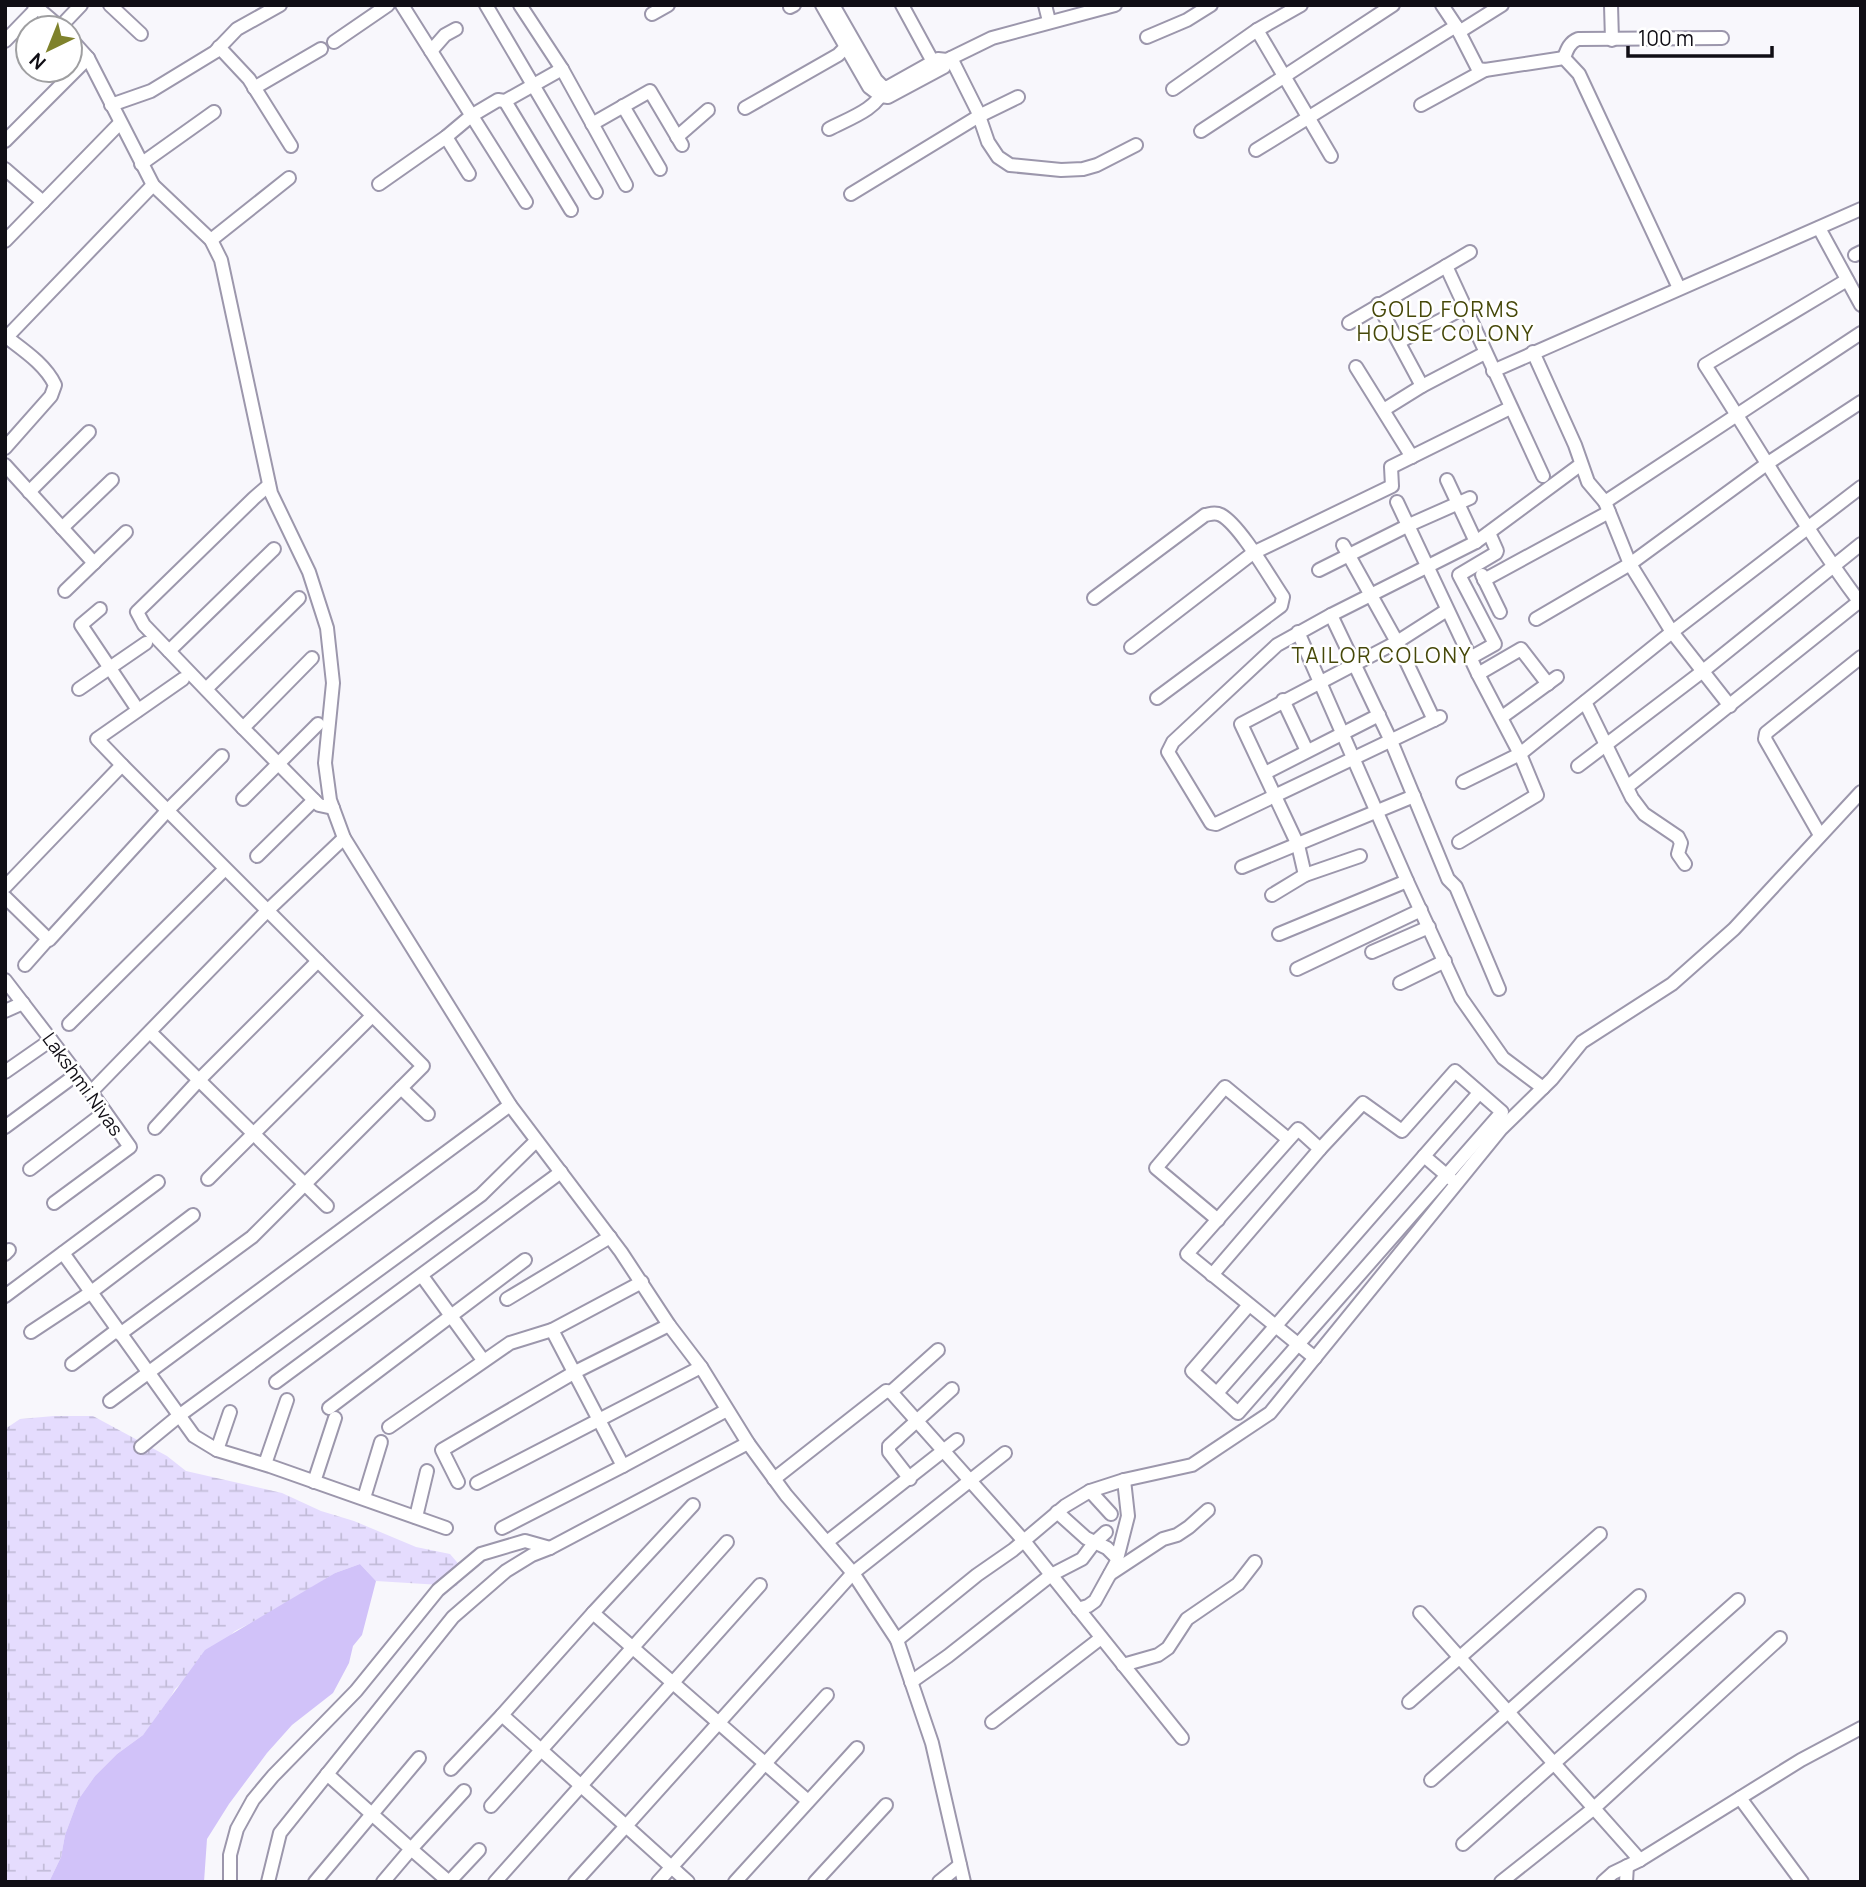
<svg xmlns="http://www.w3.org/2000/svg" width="1866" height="1887" font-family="Manrope,sans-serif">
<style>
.wetland{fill:url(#wetland-marsh)}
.water{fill:#d1c2f9}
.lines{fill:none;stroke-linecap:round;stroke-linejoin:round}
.minor-casing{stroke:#9c97ac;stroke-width:16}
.minor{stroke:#fff;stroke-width:12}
.labels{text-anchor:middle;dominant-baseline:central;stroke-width:5;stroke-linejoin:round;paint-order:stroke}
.street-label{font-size:19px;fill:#100e15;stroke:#fff}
.neighbourhood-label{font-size:21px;letter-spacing:2px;fill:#464809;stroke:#fff}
</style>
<defs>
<pattern id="wetland-marsh" width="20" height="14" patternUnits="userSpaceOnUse" patternTransform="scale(1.75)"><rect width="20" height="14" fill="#e5dcfe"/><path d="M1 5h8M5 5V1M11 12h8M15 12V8" fill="none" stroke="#c3bcd9"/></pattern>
</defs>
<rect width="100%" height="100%" fill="#f8f7fc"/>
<polygon class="wetland" points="54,1416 93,1416 167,1456 186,1471 282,1493 321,1511 354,1521 416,1547 450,1554 462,1568 457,1586 376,1581 360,1564 335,1573 276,1610 235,1631 175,1689 165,1708 143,1735 117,1754 95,1776 78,1800 65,1835 61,1857 49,1882 5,1882 5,1429 20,1419"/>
<polygon class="water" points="360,1564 376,1581 362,1635 353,1646 349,1663 333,1693 292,1725 267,1753 229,1804 207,1839 204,1882 49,1882 61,1857 65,1835 78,1800 95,1776 117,1754 143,1735 205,1650 335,1573"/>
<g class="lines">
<defs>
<g id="minor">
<polyline points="34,5 61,28"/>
<polyline points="110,5 141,34"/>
<polyline points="402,5 526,202"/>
<polyline points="486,5 596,192"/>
<polyline points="520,5 562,69 626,185"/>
<polyline points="822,5 869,87 881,96 888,97 944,67 947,60 992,38 1115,5"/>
<polyline points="833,5 876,80 883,87 888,87 938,59 947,60"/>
<polyline points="902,5 933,62"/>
<polyline points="1045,5 1049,21"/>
<polyline points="1442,5 1456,26 1478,69 1485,70 1564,58 1579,74 1679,288"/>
<polyline points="1611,5 1612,40"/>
<polyline points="790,7 794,5"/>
<polyline points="652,14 668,5"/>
<polyline points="60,27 81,5"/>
<polyline points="1257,30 1331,156"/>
<polyline points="1459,32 1502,5"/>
<polyline points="1147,37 1187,20 1211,5"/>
<polyline points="70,38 88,58 153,185 211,240 221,260 271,493 309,572 327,628 333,683 325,763 330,800 344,838 510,1105 621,1252 669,1325 701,1367 748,1443 786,1495 853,1573 897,1640 932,1743 964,1882"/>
<polyline points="5,41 37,8"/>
<polyline points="334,42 388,5"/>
<polyline points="219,47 249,79 291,146"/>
<polyline points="431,51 445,35 456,29"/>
<polyline points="951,58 977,110 988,142 998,157 1010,165 1061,170 1083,169 1097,165 1136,145"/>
<path d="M 1564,58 C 1567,49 1570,42 1578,39 L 1722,38"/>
<polyline points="254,88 321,49"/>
<polyline points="1173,89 1257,30 1301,5"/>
<polyline points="505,101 571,210"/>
<polyline points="111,105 151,91 215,52 237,29 280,5"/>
<polyline points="1421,105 1485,70"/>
<polyline points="623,106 660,169"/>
<polyline points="745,108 838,55 850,43"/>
<polyline points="592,124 650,91 682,145"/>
<path d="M 829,129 C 845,120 879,109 883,89"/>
<polyline points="1201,131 1393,5"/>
<polyline points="446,137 469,174"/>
<polyline points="677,137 708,110"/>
<polyline points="5,141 88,58"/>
<polyline points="1256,150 1456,26"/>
<polyline points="141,164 214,112"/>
<polyline points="5,169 43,202"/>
<polyline points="379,184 446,137 471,116 498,100 505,101 562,69"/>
<polyline points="851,194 979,116 1018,97"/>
<polyline points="1819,228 1861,305"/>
<polyline points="211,240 289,178"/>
<polyline points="5,241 120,123"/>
<polyline points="1855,255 1861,252"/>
<polyline points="1446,266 1543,476"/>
<path d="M 1847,280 L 1705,365 C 1757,445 1804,528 1861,604"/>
<polyline points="1378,304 1422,386"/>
<polyline points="1349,323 1470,252"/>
<path d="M 5,336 C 23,350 45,364 55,385 L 51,396 L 5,448"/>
<polyline points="5,339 153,185"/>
<polyline points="1399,342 1464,308"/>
<polyline points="1533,352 1575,445 1588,482 1605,502 1861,333"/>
<polyline points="1356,367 1412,457"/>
<polyline points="1493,371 1861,209"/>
<polyline points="1385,409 1422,386 1485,353"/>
<polyline points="5,465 94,563"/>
<polyline points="1447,480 1476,542"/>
<polyline points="29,492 89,432"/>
<polyline points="1397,502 1478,674 1520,754 1537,795 1459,842"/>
<polyline points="1605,502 1630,564 1672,632 1730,706"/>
<polyline points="62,528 112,480"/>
<polyline points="1343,545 1397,642 1434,720"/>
<polyline points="1319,570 1409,525 1470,498"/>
<polyline points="1482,575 1500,612"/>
<polyline points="1484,580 1609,512"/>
<polyline points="65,591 126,532"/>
<path d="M 1094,598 L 1205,515 C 1211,514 1215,512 1221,515 C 1240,525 1270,578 1283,597 L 1281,606 L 1157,698"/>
<polyline points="100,609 81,625 138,710"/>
<polyline points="1331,615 1391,741 1448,879 1456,887 1499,989"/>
<polyline points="1536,619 1630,564 1768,463 1861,402"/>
<polyline points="1131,647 1253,553 1392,486 1391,467 1510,408"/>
<polyline points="169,651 274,549"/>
<polyline points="312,658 243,728 319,805 333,808"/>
<polyline points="1470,658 1495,644 1459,575 1496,553 1497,551 1489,533"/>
<polyline points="1478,674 1521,649 1548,684"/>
<polyline points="79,689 146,643"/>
<polyline points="206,689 299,598"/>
<polyline points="1283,700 1307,751"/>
<polyline points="1585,702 1632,798 1644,814 1678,837 1681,843 1678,854 1685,864"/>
<polyline points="1440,717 1216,824 1211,823 1168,752 1173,742 1277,645 1331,615 1476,542 1580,465"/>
<polyline points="1502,717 1557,677"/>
<polyline points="243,728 144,625 137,612 254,498 269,485"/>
<polyline points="122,765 97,739 183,679"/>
<polyline points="1578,766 1703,671 1861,544"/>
<polyline points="1265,773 1379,715"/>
<polyline points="1463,782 1520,754 1672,632 1861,487"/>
<polyline points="1627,787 1861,600"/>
<polyline points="243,799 318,724"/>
<polyline points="1820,835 1765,739 1766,733 1861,657"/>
<polyline points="257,856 314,800"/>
<polyline points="1242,867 1414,796"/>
<polyline points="1305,875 1298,845 1241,724 1397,642 1447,610"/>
<polyline points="1407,881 1461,998 1503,1058 1543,1088"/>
<polyline points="5,887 122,765 423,1066 252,1237 120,1334"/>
<polyline points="1272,895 1305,875 1360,856"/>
<polyline points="5,897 49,940 167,811 222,756"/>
<polyline points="1279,934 1407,881 1298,632"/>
<polyline points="1372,952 1429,927"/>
<polyline points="25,965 48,939"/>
<polyline points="1297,969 1421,910"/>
<polyline points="5,980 91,1092 130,1147 54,1203"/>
<polyline points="1400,983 1445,961"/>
<polyline points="5,1011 23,1003"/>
<polyline points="69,1024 225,869"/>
<polyline points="150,1032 327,1206"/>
<polyline points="5,1072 51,1040"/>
<polyline points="401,1088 428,1114"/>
<polyline points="91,1092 267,911 344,838"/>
<polyline points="5,1127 77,1074"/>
<polyline points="155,1128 199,1080 318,961"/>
<polyline points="1424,1156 1451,1179"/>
<polyline points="30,1169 105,1112"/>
<polyline points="208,1179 372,1016"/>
<polyline points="1218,1220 1156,1168 1225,1087 1288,1139"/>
<polyline points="63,1253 194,1436 217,1450 270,1466 446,1528"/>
<polyline points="5,1254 9,1250"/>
<polyline points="1212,1275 1320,1149 1363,1103 1402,1131 1455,1071 1502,1112 1238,1413 1192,1371 1249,1305"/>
<polyline points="422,1276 483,1360"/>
<polyline points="5,1296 158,1182"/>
<polyline points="507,1299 610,1237"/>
<polyline points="552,1330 623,1466"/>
<polyline points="31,1332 90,1293 193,1215"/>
<polyline points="1315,1358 1187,1254 1298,1129 1320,1149"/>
<polyline points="72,1364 117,1330"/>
<polyline points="276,1382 561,1172"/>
<polyline points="891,1392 938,1350"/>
<polyline points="1217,1393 1479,1093"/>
<polyline points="110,1401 510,1105"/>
<polyline points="329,1408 525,1260"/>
<polyline points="389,1427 510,1343 552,1330 642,1282"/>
<polyline points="141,1447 180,1415 481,1195 536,1141"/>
<polyline points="217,1450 230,1412"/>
<polyline points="265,1464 287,1400"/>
<polyline points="774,1479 886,1391 891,1392 1024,1541 1182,1738"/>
<polyline points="910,1479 889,1452 889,1446 952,1389"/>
<polyline points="314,1482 335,1418"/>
<polyline points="458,1482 442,1450 575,1372 669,1325"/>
<polyline points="477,1483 701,1367"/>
<polyline points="1090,1491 1111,1514"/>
<polyline points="364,1498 381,1442"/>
<polyline points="1057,1512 1086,1538 1107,1548 1117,1558"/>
<polyline points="416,1517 427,1471"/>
<polyline points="502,1528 623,1466 727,1410"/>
<polyline points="827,1542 957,1440"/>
<polyline points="1110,1574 1163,1539 1177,1535 1189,1527 1208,1510"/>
<polyline points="1078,1609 1088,1606 1095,1601 1116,1563 1128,1516 1124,1480"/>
<polyline points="593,1613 693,1505"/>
<polyline points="1420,1613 1640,1860"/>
<polyline points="897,1640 977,1575 1013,1550 1065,1506 1090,1491 1124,1480 1192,1465 1270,1413 1501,1129 1552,1079 1582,1042 1672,984 1734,929 1861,792"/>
<polyline points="1123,1665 1158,1655 1168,1648 1187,1619 1238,1584 1255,1562"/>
<polyline points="911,1682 948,1656 1051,1575 1082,1559 1094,1543 1106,1532"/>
<polyline points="1409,1702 1600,1534"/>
<polyline points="992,1722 1101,1638"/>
<polyline points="451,1769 502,1715"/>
<polyline points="327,1774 411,1849 383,1882"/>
<polyline points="1431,1780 1639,1596"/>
<polyline points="1740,1798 1802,1882"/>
<polyline points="491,1806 727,1542"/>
<polyline points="1463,1844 1738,1600"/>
<polyline points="230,1882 230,1855 237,1829 253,1800 273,1776 356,1691 438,1590 481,1554 525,1541 550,1548"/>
<polyline points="268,1882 280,1833 453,1617 506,1571 532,1555 550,1548 748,1443"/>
<polyline points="315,1882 419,1758"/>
<polyline points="449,1882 411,1849 464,1791"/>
<polyline points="449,1882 479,1850"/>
<polyline points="495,1882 760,1585"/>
<polyline points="575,1882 626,1826 502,1715 593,1613 808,1801"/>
<polyline points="658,1882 827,1695"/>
<polyline points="688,1882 626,1826 853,1573 1005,1453"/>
<polyline points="735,1882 857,1748"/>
<polyline points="815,1882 886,1805"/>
<polyline points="939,1882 960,1865"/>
<polyline points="1501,1882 1593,1809 1780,1638"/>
<polyline points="1603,1882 1613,1873 1640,1860 1801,1760 1861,1728"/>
<polyline points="1626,1882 1627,1866"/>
</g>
</defs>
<use href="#minor" class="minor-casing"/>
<use href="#minor" class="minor"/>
</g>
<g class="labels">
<g class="street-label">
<text transform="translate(83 1084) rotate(54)">Lakshmi Nivas</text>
</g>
<g class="neighbourhood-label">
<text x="1446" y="309">GOLD FORMS<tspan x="1446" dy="24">HOUSE COLONY</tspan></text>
<text x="1382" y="655">TAILOR COLONY</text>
</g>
</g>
<rect width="1866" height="1887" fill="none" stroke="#100e15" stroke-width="14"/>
<g transform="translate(49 49) rotate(223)"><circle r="33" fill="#ffffff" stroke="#9f9fa1" stroke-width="2"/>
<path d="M0-5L12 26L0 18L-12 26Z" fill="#7f822c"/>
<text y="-10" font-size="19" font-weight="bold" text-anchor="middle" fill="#100e15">N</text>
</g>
<path d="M1628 46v10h144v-10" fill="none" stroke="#100e15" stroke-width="3.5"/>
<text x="1638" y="46" font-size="21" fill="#100e15" stroke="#ffffff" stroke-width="5" paint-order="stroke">100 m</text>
</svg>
